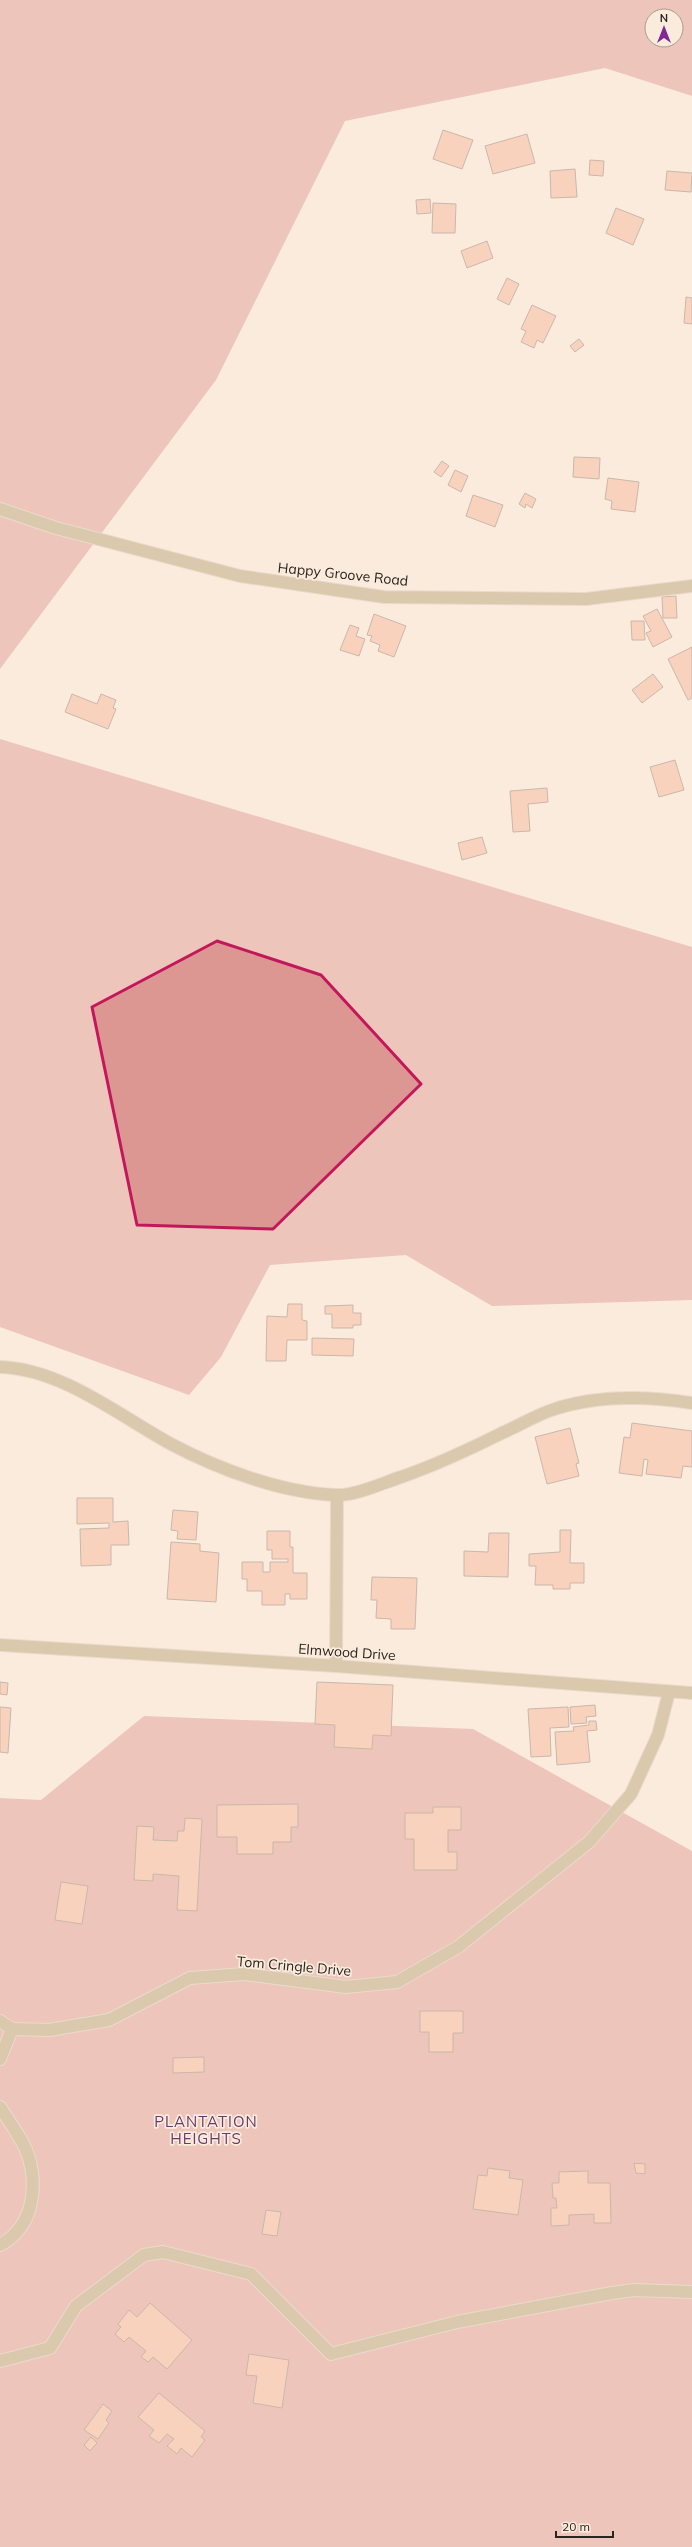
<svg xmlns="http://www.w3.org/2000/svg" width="692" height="2547" font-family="Mulish,sans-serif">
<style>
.forest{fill:#dd9793;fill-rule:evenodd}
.building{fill:#f4b398;stroke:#8c7971}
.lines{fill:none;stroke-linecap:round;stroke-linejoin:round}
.minor-casing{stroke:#d5c7ba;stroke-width:14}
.minor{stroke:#b49f73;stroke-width:12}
.marked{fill:none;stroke:#c2185b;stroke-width:3;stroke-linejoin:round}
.labels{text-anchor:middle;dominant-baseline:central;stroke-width:3.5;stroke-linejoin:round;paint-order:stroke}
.street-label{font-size:14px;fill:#29241e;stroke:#fbebdc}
.neighbourhood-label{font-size:15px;letter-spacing:1px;fill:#673b70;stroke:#fbebdc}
</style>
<rect width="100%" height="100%" fill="#fbebdc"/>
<g class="forest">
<path d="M 0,0 L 692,0 L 692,96 L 605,68 L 345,121 L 216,380 L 0,669 ZM 652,16 L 676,16 L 676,40 L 652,40 Z"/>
<polygon points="0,739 692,947 692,1300 492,1306 406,1255 270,1265 221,1357 189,1395 0,1327"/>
<polygon points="144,1716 473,1729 692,1851 692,2547 0,2547 0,1798 41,1800"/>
</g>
<g class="building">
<polygon points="443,130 473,140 462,169 433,159"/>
<polygon points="527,134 535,163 493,174 485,146"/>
<polygon points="590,160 604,161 603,176 589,175"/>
<polygon points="575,169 577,197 551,198 550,171"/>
<polygon points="667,171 692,173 691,192 665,190"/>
<polygon points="430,199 431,213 417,214 416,200"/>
<polygon points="433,203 456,204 455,233 432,233"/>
<polygon points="616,208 644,219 633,245 606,233"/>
<polygon points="487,241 493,258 467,268 461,251"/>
<polygon points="507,278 519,284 509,305 497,299"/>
<polygon points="686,297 692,298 692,324 684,323"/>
<polygon points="532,305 556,316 543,343 537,340 534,348 521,342 526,331 521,329"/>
<polygon points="579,339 584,345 575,352 570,346"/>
<polygon points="574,457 600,458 599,479 573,477"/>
<polygon points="442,461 449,466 441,477 434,472"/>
<polygon points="455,470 468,476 461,492 448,485"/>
<polygon points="608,478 639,482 635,512 611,509 612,501 605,499"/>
<polygon points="525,493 536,499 532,508 526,504 525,508 519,504"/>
<polygon points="473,495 503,505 495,527 466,516"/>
<polygon points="676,596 677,618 663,618 662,597"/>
<polygon points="657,609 672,637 653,647 646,633 651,631 643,616"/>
<polygon points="374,614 406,626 394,657 378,651 380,645 370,641 372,636 367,635"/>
<polygon points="631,621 644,621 645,640 632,640"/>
<polygon points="350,625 359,628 356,636 365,639 359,656 340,650"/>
<polygon points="692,647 692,698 688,700 668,659"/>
<polygon points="653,674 663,687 642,703 632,690"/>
<polygon points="72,694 97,704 101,694 116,700 113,708 116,709 108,729 65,712"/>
<polygon points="675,760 684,790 659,797 650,767"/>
<polygon points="547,788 548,802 528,804 530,831 513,832 510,791"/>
<polygon points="482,837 487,853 462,860 458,843"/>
<polygon points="288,1304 302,1304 302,1320 307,1321 307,1340 287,1340 286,1361 266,1361 267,1316 287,1317"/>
<polygon points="353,1305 353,1313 361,1313 361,1325 353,1325 353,1328 332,1328 332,1314 325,1314 325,1306"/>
<polygon points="312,1338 354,1339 353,1356 312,1355"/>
<polygon points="632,1423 692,1431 692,1467 683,1466 681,1478 646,1474 648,1460 644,1459 642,1476 619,1473 624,1437 630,1438"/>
<polygon points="570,1428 579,1463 576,1464 579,1476 547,1484 535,1437"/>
<polygon points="77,1498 113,1498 113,1522 128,1521 129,1545 111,1545 111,1565 81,1566 80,1529 109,1528 109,1523 77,1524"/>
<polygon points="173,1510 198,1512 196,1540 177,1539 178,1531 171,1530"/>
<polygon points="560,1530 571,1530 570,1563 584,1563 584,1583 570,1583 570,1589 553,1589 553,1585 535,1585 536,1566 529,1566 529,1554 560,1552"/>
<polygon points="267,1531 290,1531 290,1547 293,1547 293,1573 307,1573 307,1599 290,1599 290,1594 285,1594 285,1605 262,1605 262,1591 247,1591 247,1579 242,1579 242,1562 263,1562 263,1572 270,1572 270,1562 288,1562 288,1559 272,1559 272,1550 267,1550"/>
<polygon points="489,1533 509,1533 508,1577 464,1576 464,1551 488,1552"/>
<polygon points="171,1542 200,1544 200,1551 219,1553 216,1602 167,1599"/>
<polygon points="372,1577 417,1578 415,1629 391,1629 391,1619 376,1618 377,1600 371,1600"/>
<polygon points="0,1682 8,1683 7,1695 0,1694"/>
<polygon points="317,1682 393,1685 391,1736 373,1735 372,1749 334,1747 335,1725 315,1724"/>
<polygon points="595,1705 596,1716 586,1717 587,1723 571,1724 570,1707"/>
<polygon points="0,1707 11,1708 8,1753 0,1752"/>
<polygon points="568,1707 569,1727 550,1728 551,1756 531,1757 528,1709"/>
<polygon points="589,1721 596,1721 597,1730 587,1731 590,1762 557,1765 555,1732 574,1731 573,1727 589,1725"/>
<polygon points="298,1804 298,1827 291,1827 291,1842 273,1842 273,1854 237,1854 237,1837 217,1837 217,1805"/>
<polygon points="433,1807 461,1807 461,1830 448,1830 448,1852 457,1852 457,1870 414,1870 414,1839 405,1839 405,1813 433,1813"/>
<polygon points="185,1818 202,1819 197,1911 177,1910 179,1876 153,1874 153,1881 134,1880 137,1826 154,1827 153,1840 177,1841 178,1831 184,1831"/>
<polygon points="61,1882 88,1886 82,1924 55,1920"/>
<polygon points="420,2011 463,2011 463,2033 453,2033 453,2052 429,2052 429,2032 420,2032"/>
<polygon points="204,2057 204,2072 173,2073 173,2058"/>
<polygon points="634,2163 645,2164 645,2174 636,2173"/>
<polygon points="488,2168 510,2171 509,2178 523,2180 518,2215 473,2209 478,2175 487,2176"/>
<polygon points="588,2171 588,2183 610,2183 611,2223 594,2223 594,2214 569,2215 569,2225 551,2226 551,2208 557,2208 556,2198 553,2198 552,2183 559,2183 559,2172"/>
<polygon points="266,2210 281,2212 277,2236 262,2234"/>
<polygon points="150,2303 192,2340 167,2369 153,2357 148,2362 141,2357 146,2351 129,2337 124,2342 115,2334 121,2327 118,2324 129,2310 137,2317"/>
<polygon points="249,2354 289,2360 282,2408 253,2403 257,2376 246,2375"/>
<polygon points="159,2393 205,2431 201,2437 205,2440 192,2457 181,2448 177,2454 167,2446 174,2439 167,2434 159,2443 149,2436 154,2430 138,2417"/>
<polygon points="103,2404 112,2411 106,2420 109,2423 98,2439 84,2430"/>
<polygon points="91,2437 97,2443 90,2451 84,2445"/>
</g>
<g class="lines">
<defs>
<g id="minor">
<polyline points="0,509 56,528 240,576 384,597 586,599 692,586"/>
<path d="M 0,1367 C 62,1369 118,1415 171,1444 C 218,1469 282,1493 336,1495 C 355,1496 385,1482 404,1476 C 438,1464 470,1449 502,1433 C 518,1426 533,1417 549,1411 C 593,1395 646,1396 692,1403"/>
<polyline points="0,1645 336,1666 692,1693"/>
<polyline points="336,1666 337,1495"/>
<polyline points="0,2021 12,2029"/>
<polyline points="0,2059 12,2029 49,2030 109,2020 190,1978 244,1974 346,1987 397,1982 458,1947 589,1842 631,1794 658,1735 669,1692"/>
<path d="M 0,2107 C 10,2123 24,2141 29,2158 C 38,2191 32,2228 0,2245"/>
<polyline points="0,2361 50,2348 76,2306 144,2255 163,2252 251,2274 331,2354 457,2322 612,2293 634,2290 692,2292"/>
</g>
</defs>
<use href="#minor" class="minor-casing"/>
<use href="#minor" class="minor"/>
</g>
<path d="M0 0H692V2547H0ZM 217,941 L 321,975 L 421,1084 L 273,1229 L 137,1225 L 92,1007 Z" fill="#fbebdc" fill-opacity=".55" fill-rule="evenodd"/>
<path class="marked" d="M 217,941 L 321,975 L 421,1084 L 273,1229 L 137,1225 L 92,1007 Z"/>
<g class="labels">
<g class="street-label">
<text transform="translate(343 574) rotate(6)">Happy Groove Road</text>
<text transform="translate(347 1652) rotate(4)">Elmwood Drive</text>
<text transform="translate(294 1966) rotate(5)">Tom Cringle Drive</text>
</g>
<g class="neighbourhood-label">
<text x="206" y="2121">PLANTATION<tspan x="206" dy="17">HEIGHTS</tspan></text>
</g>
</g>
<g transform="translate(664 28)"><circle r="19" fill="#fbebdc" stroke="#a79b90"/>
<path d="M0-3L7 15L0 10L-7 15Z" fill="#832995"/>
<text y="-6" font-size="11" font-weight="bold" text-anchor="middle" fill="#29241e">N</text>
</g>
<path d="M556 2531v6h57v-6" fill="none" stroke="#29241e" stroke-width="2"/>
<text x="562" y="2531" font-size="12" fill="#29241e" stroke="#fbebdc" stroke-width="3" paint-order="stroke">20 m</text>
</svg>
